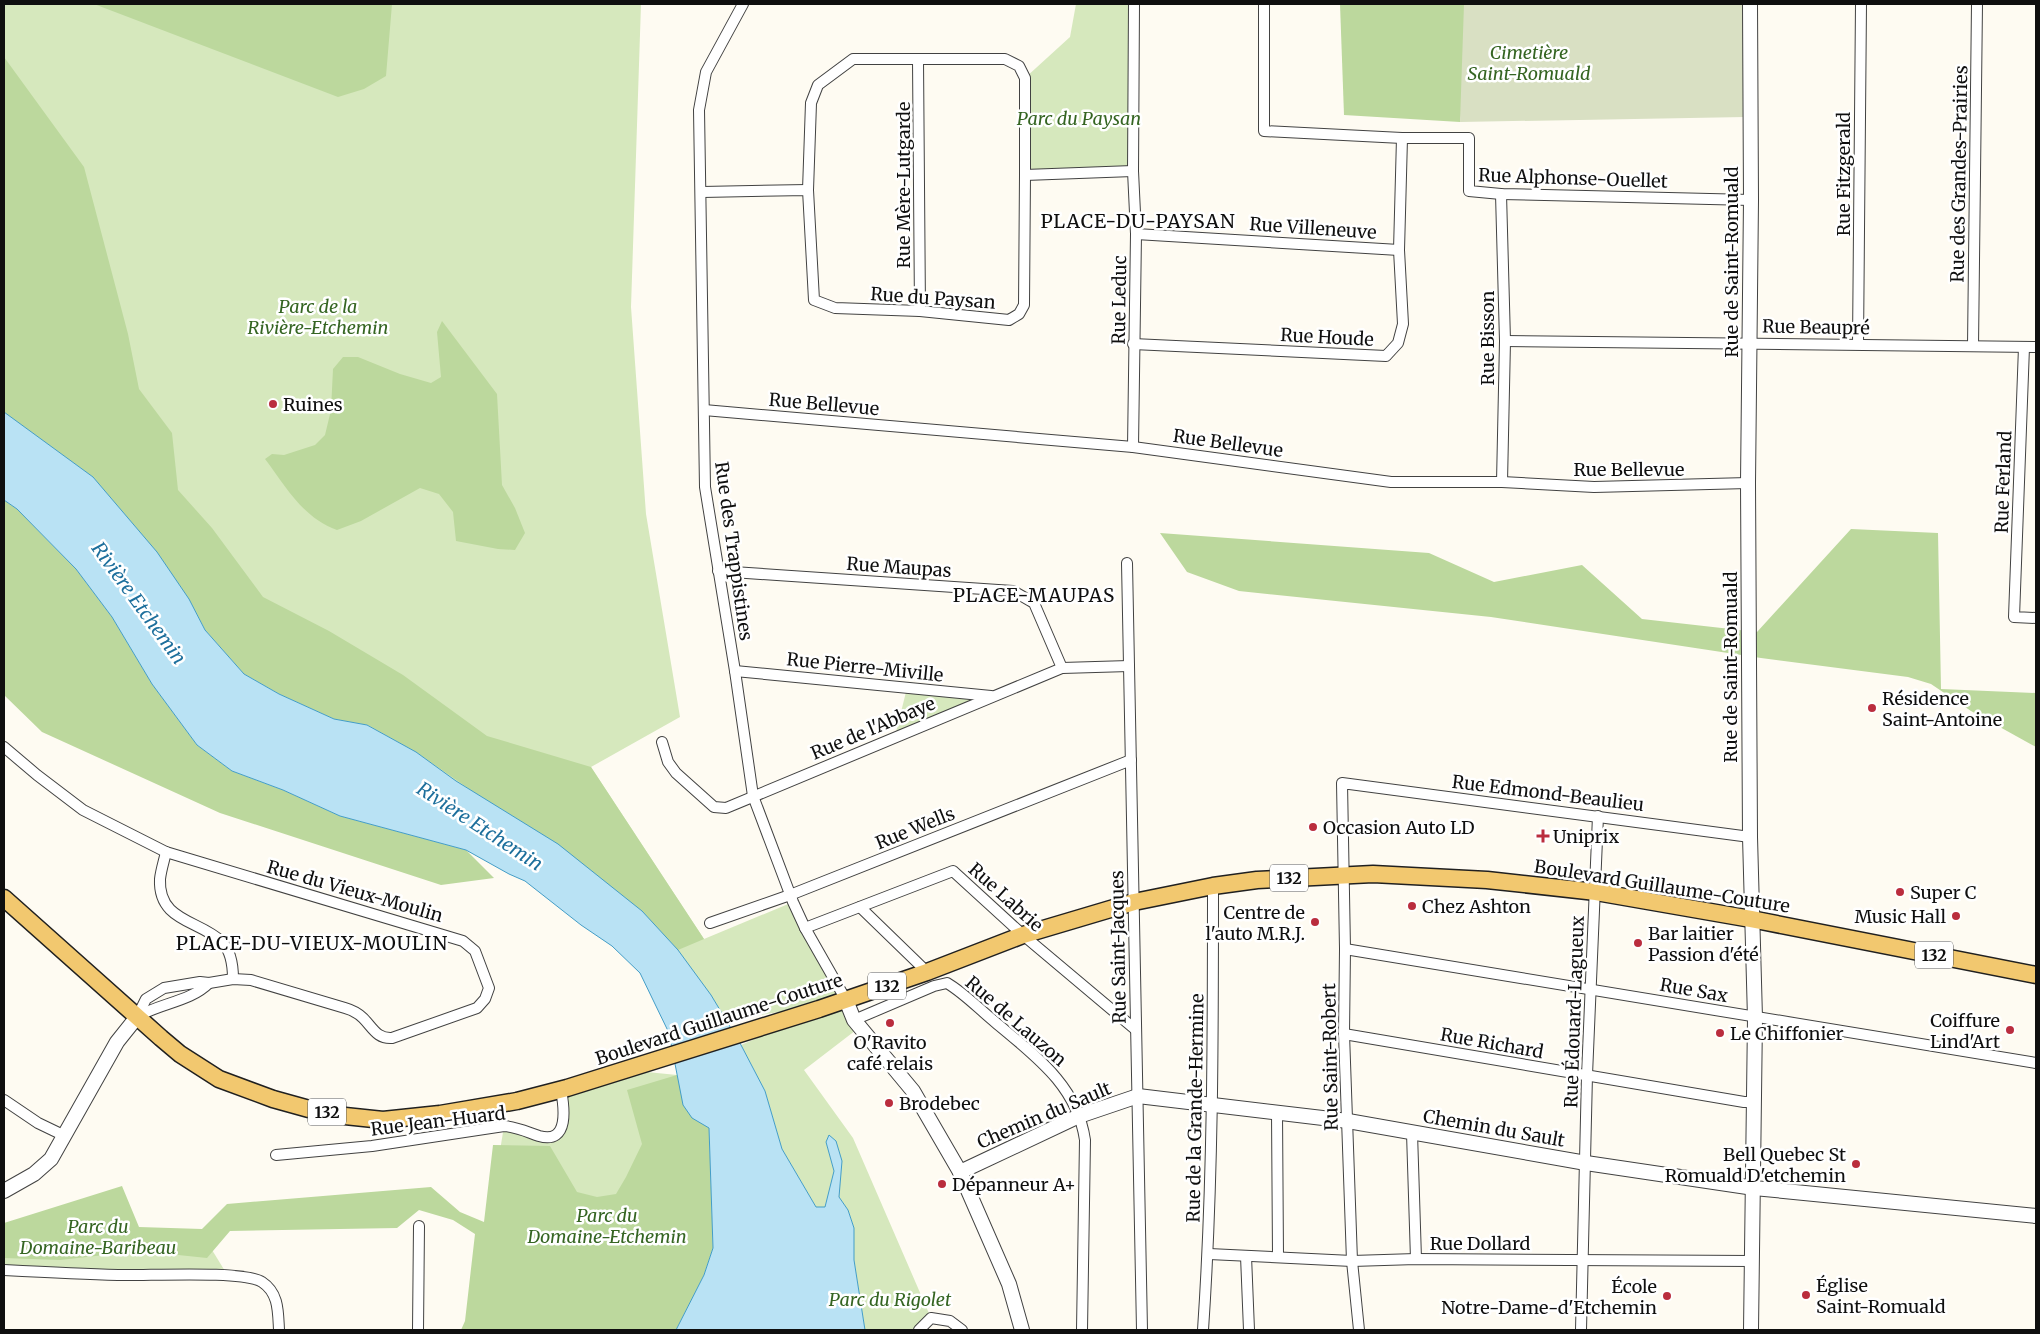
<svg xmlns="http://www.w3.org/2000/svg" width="2040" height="1334" font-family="Merriweather,serif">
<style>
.green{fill:#d6e8bd}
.forest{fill:#bcd89d}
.cemetery{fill:#d9e0c3}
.water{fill:#b9e2f4;stroke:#439dc7}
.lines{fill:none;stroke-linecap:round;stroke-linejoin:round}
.minor-casing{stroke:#424242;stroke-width:12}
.tertiary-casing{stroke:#424242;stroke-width:16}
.primary-casing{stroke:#202020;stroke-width:19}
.minor{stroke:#fff;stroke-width:10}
.tertiary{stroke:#fff;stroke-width:14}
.primary{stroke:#f2c86f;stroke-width:16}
.poi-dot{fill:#ba2d3e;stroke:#fff;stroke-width:2}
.labels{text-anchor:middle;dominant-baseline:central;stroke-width:5;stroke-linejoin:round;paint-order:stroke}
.shield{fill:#fff;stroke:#575757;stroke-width:1}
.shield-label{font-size:16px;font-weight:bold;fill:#0f0f0f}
.park-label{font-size:18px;font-style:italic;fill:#356522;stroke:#fff}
.street-label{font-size:18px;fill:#0f0f0f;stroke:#fff}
.poi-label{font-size:18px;fill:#0f0f0f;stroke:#fff;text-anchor:start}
.neighbourhood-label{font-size:19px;letter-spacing:1px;fill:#0f0f0f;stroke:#fff}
.water-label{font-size:19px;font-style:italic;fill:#1d6f9c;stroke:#fff}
</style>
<rect width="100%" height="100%" fill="#fefbf2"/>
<g class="green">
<polygon points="4,4 641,4 631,307 646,514 680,717 591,767 704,939 793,902 860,1027 804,1070 853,1138 931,1318 919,1330 865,1330 854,1260 854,1228 848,1210 839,1197 842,1161 826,1142 834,1171 825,1207 816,1207 782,1149 765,1091 741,1045 843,1001 726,1021 4,457"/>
<polygon points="1076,4 1134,4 1133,171 1025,175 1025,78 1070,37"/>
<polygon points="907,688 992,696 895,736"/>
<polygon points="627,1070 677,1075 681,1090 709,1128 471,1330 504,1126 556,1134 565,1111 555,1092"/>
<polygon points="4,1226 201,1232 228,1276 4,1270"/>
</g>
<g class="forest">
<polygon points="94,4 392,4 386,76 364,89 338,97"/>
<polygon points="1340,4 1464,4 1467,73 1460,122 1344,115"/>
<polygon points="4,57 84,167 128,334 139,389 172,433 178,490 212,528 263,597 329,631 403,675 487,736 591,767 704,939 678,950 642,911 622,895 416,752 368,725 334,719 279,694 244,674 205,630 189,599 157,552 93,477 4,412"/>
<path d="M 442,321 L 497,394 L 502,485 L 515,508 L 525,533 L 515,550 L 498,549 L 456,541 L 453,512 L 439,494 L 420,488 L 361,521 L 337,530 C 302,517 287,488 265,459 L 272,454 L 284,455 L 315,445 L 325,435 L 331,410 L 333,369 L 343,357 L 358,357 L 400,374 L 431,383 L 441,377 L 437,332 Z"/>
<polygon points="4,500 17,509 76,569 112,617 152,684 197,745 232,771 283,790 340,816 466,850 494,878 441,885 220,813 42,732 4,695"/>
<polygon points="1851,529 1938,533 1941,689 2036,693 2036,747 1971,711 1931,684 1908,677 1761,658 1491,617 1239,591 1187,572 1160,533 1429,553 1494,582 1582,565 1642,619 1757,632"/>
<polygon points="677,1075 709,1128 713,1248 704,1275 676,1330 461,1330 465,1321 475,1234 453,1220 419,1210 397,1228 230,1231 207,1258 140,1251 60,1260 4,1258 4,1223 122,1186 139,1227 202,1229 227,1204 431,1187 460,1212 484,1222 493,1145 550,1146 577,1192 597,1197 616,1194 626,1177 642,1144 627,1090"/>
</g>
<polygon class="cemetery" points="1464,4 1743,4 1745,117 1460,122"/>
<polygon class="water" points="4,412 93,477 157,552 189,599 205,630 244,674 279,694 334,719 367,725 416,752 456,781 558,844 642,911 678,950 711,995 741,1045 765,1091 782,1149 816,1207 825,1207 834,1171 826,1142 829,1135 836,1141 842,1161 839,1197 848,1210 854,1228 854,1260 865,1330 676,1330 704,1275 713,1248 709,1128 692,1118 683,1105 669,1033 640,973 612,946 581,925 525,881 509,874 466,850 340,816 283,790 232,771 197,745 152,684 112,617 76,569 17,509 4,500"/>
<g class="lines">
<defs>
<g id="minor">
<polyline points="743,4 706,72 699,110 705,487 735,671 753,796 793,902 805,928 846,1000"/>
<polyline points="1264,4 1264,131 1402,138 1469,138 1469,191 1501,194 1751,200"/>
<polyline points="918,60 920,311"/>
<polyline points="808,190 811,103 818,85 853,59 1005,59 1019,66 1025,78 1025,175 1133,171"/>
<polyline points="702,192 808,190 814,300 835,308 920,311 1009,320 1019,314 1024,305 1025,175"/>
<polyline points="1501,194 1505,341 1502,482"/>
<polyline points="1136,234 1399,250"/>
<polyline points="1505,341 2036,347"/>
<polyline points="1133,344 1386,356 1398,343 1403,324 1399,250 1402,138"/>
<polyline points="1858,344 1861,4"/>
<polyline points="1973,346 1977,4"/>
<polyline points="2024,347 2014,617 2036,618"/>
<polyline points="704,410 1133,447 1391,482 1502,482 1594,487 1748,483"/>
<polyline points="1133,447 1136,234 1133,171 1134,4"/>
<polyline points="1127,563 1142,1330"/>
<polyline points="718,571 1013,591 1034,603 1062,668"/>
<polyline points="735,671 991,696"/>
<polyline points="662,742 668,762 676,773 714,807 726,808 1062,668 1129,666"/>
<path d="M 4,747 L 37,775 L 83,810 L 166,852 L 463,941 L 475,951 L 489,988 L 485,999 L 477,1008 L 392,1038 C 377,1039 373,1028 363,1018 C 358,1013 352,1010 345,1008 L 251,980 L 233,979 L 209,983 L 200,982 L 164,988 L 146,999 L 137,1017"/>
<path d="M 166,852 C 164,861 161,870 160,879 C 158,922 200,920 222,942 C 231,951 233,967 233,979"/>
<polyline points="860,907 927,972"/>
<polyline points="710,923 790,895 1131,760"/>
<polyline points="805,928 953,871 1023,935 1136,1030"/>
<path d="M 1345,949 C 1576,986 1806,1026 2036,1063"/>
<path d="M 137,1017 C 160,1003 190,1002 209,983"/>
<path d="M 854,1020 L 934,986 L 947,983 C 964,993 979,1009 995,1022 C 1034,1055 1077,1085 1085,1140 L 1082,1330"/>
<polyline points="1344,1034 1744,1102 1754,1102"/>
<polyline points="4,1100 38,1123 65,1136"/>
<polyline points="1277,1113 1278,1256"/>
<polyline points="1412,1133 1416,1259"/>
<path d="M 276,1155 L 372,1146 L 504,1126 C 517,1127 527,1132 539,1136 C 570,1145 564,1106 561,1090"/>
<polyline points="1209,1254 1352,1261 1416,1259 1752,1261"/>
<polyline points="1246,1256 1249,1330"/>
<path d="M 4,1270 C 42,1272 80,1274 118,1275 C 146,1276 243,1270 262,1282 C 279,1293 278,1312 279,1330"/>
<polyline points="418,1330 419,1226"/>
<polyline points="919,1330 931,1318 950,1321 962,1330"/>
<path d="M 1203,1330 C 1213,1182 1213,1035 1213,886"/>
<polyline points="1359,1330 1352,1261 1344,1034 1345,949 1342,783 1750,837"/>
<polyline points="1581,1330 1587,1075 1598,816"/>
</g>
<g id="tertiary">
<polyline points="1750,4 1751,200 1748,483 1750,837 1755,1018 1751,1330"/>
<polyline points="846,1000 854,1020 913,1091 960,1172 1009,1284 1022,1330"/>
<polyline points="960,1172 1079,1116 1138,1096 1348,1121 1586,1163 1754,1188 2036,1216"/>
<polyline points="4,1191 34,1174 51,1159 117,1042 137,1017"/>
</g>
<polyline id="primary" points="4,898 161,1038 180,1054 219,1079 273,1099 309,1109 345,1116 383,1120 440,1114 517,1101 567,1088 819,1009 927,972 1023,935 1134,902 1213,886 1257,880 1373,874 1487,880 1596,892 1751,919 2036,975"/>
</defs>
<use href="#minor" class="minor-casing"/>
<use href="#tertiary" class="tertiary-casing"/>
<use href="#primary" class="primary-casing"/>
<use href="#minor" class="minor"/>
<use href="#tertiary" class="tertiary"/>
<use href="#primary" class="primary"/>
</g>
<g class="poi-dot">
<circle cx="273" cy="404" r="5"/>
<circle cx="1872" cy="708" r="5"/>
<circle cx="1313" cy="827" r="5"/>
<path d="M1540.5 828.5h5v5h5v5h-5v5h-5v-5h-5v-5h5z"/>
<circle cx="1900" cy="892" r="5"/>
<circle cx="1412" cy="906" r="5"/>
<circle cx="1956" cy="916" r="5"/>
<circle cx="1315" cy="922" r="5"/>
<circle cx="1638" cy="943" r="5"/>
<circle cx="890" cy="1023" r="5"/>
<circle cx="2010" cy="1030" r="5"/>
<circle cx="1720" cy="1033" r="5"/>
<circle cx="889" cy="1103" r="5"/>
<circle cx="1856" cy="1164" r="5"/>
<circle cx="942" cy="1184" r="5"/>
<circle cx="1806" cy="1295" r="5"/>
<circle cx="1667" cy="1296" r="5"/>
</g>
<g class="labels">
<g class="shield">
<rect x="1270" y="864.5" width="38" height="27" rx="4"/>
<rect x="1915" y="941.5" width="38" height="27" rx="4"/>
<rect x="868" y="972.5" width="38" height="27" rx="4"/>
<rect x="308" y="1098.5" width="38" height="27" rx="4"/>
</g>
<g class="shield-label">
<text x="1289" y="878">132</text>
<text x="1934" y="955">132</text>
<text x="887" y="986">132</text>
<text x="327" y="1112">132</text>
</g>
<g class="park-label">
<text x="1529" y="52">Cimetière<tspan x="1529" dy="21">Saint-Romuald</tspan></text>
<text x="1079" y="118">Parc du Paysan</text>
<text x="318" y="306">Parc de la<tspan x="318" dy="21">Rivière-Etchemin</tspan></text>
<text x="607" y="1215">Parc du<tspan x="607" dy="21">Domaine-Etchemin</tspan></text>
<text x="98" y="1226">Parc du<tspan x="98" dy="21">Domaine-Baribeau</tspan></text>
<text x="890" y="1299">Parc du Rigolet</text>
</g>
<g class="street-label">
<text transform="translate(1843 174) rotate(-90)">Rue Fitzgerald</text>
<text transform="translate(1959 174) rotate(-89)">Rue des Grandes-Prairies</text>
<text transform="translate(1573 178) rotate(2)">Rue Alphonse-Ouellet</text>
<text transform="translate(903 185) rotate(-90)">Rue Mère-Lutgarde</text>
<text transform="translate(1313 228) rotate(4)">Rue Villeneuve</text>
<text transform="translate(1731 262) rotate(-90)">Rue de Saint-Romuald</text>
<text transform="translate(933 298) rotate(4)">Rue du Paysan</text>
<text transform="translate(1119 300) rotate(-89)">Rue Leduc</text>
<text transform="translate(1816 327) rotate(1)">Rue Beaupré</text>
<text transform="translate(1327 337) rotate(3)">Rue Houde</text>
<text transform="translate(1487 338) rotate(-90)">Rue Bisson</text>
<text transform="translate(824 404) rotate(5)">Rue Bellevue</text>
<text transform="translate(1228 443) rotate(8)">Rue Bellevue</text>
<text x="1629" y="469">Rue Bellevue</text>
<text transform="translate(2003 482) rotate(-88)">Rue Ferland</text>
<text transform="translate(734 551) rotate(82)">Rue des Trappistines</text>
<text transform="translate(899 567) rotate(4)">Rue Maupas</text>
<text transform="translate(865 667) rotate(6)">Rue Pierre-Miville</text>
<text transform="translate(1730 667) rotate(-90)">Rue de Saint-Romuald</text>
<text transform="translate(873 728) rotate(-23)">Rue de l'Abbaye</text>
<text transform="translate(1548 793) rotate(7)">Rue Edmond-Beaulieu</text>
<text transform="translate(915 828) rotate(-22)">Rue Wells</text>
<text transform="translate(1662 886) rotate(9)">Boulevard Guillaume-Couture</text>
<text transform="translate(355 891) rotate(16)">Rue du Vieux-Moulin</text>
<text transform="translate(1006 897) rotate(42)">Rue Labrie</text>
<text transform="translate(1118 947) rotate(-91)">Rue Saint-Jacques</text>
<text transform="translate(1694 990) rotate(10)">Rue Sax</text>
<text transform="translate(1574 1012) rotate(-88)">Rue Édouard-Lagueux</text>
<text transform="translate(719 1019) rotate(-18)">Boulevard Guillaume-Couture</text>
<text transform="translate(1016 1021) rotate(41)">Rue de Lauzon</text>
<text transform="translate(1492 1043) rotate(10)">Rue Richard</text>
<text transform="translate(1330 1057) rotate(-91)">Rue Saint-Robert</text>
<text transform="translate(1195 1108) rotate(-89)">Rue de la Grande-Hermine</text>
<text transform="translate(1044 1115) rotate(-23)">Chemin du Sault</text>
<text transform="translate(438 1121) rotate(-7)">Rue Jean-Huard</text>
<text transform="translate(1494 1128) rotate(10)">Chemin du Sault</text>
<text x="1480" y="1243">Rue Dollard</text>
</g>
<g class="poi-label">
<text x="283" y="404">Ruines</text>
<text x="1882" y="698">Résidence<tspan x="1882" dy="21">Saint-Antoine</tspan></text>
<text x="1323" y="827">Occasion Auto LD</text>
<text x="1553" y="836">Uniprix</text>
<text x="1910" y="892">Super C</text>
<text x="1422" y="906">Chez Ashton</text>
<text x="1305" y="912" text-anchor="end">Centre de<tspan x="1305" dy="21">l'auto M.R.J.</tspan></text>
<text x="1946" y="916" text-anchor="end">Music Hall</text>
<text x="1648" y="933">Bar laitier<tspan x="1648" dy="21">Passion d'été</tspan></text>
<text x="2000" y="1020" text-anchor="end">Coiffure<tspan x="2000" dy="21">Lind'Art</tspan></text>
<text x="1730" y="1033">Le Chiffonier</text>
<text x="890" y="1042" text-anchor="middle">O'Ravito<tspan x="890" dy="21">café relais</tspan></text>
<text x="899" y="1103">Brodebec</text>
<text x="1846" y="1154" text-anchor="end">Bell Quebec St<tspan x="1846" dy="21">Romuald D'etchemin</tspan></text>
<text x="952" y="1184">Dépanneur A+</text>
<text x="1816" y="1285">Église<tspan x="1816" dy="21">Saint-Romuald</tspan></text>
<text x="1657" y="1286" text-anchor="end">École<tspan x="1657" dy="21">Notre-Dame-d'Etchemin</tspan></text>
</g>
<g class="neighbourhood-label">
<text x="1138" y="221">PLACE-DU-PAYSAN</text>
<text x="1034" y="595">PLACE-MAUPAS</text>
<text x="312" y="943">PLACE-DU-VIEUX-MOULIN</text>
</g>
<g class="water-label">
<text transform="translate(139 603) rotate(54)">Rivière Etchemin</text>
<text transform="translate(480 826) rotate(33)">Rivière Etchemin</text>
</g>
</g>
<rect width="2040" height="1334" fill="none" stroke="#0f0f0f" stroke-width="10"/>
</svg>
